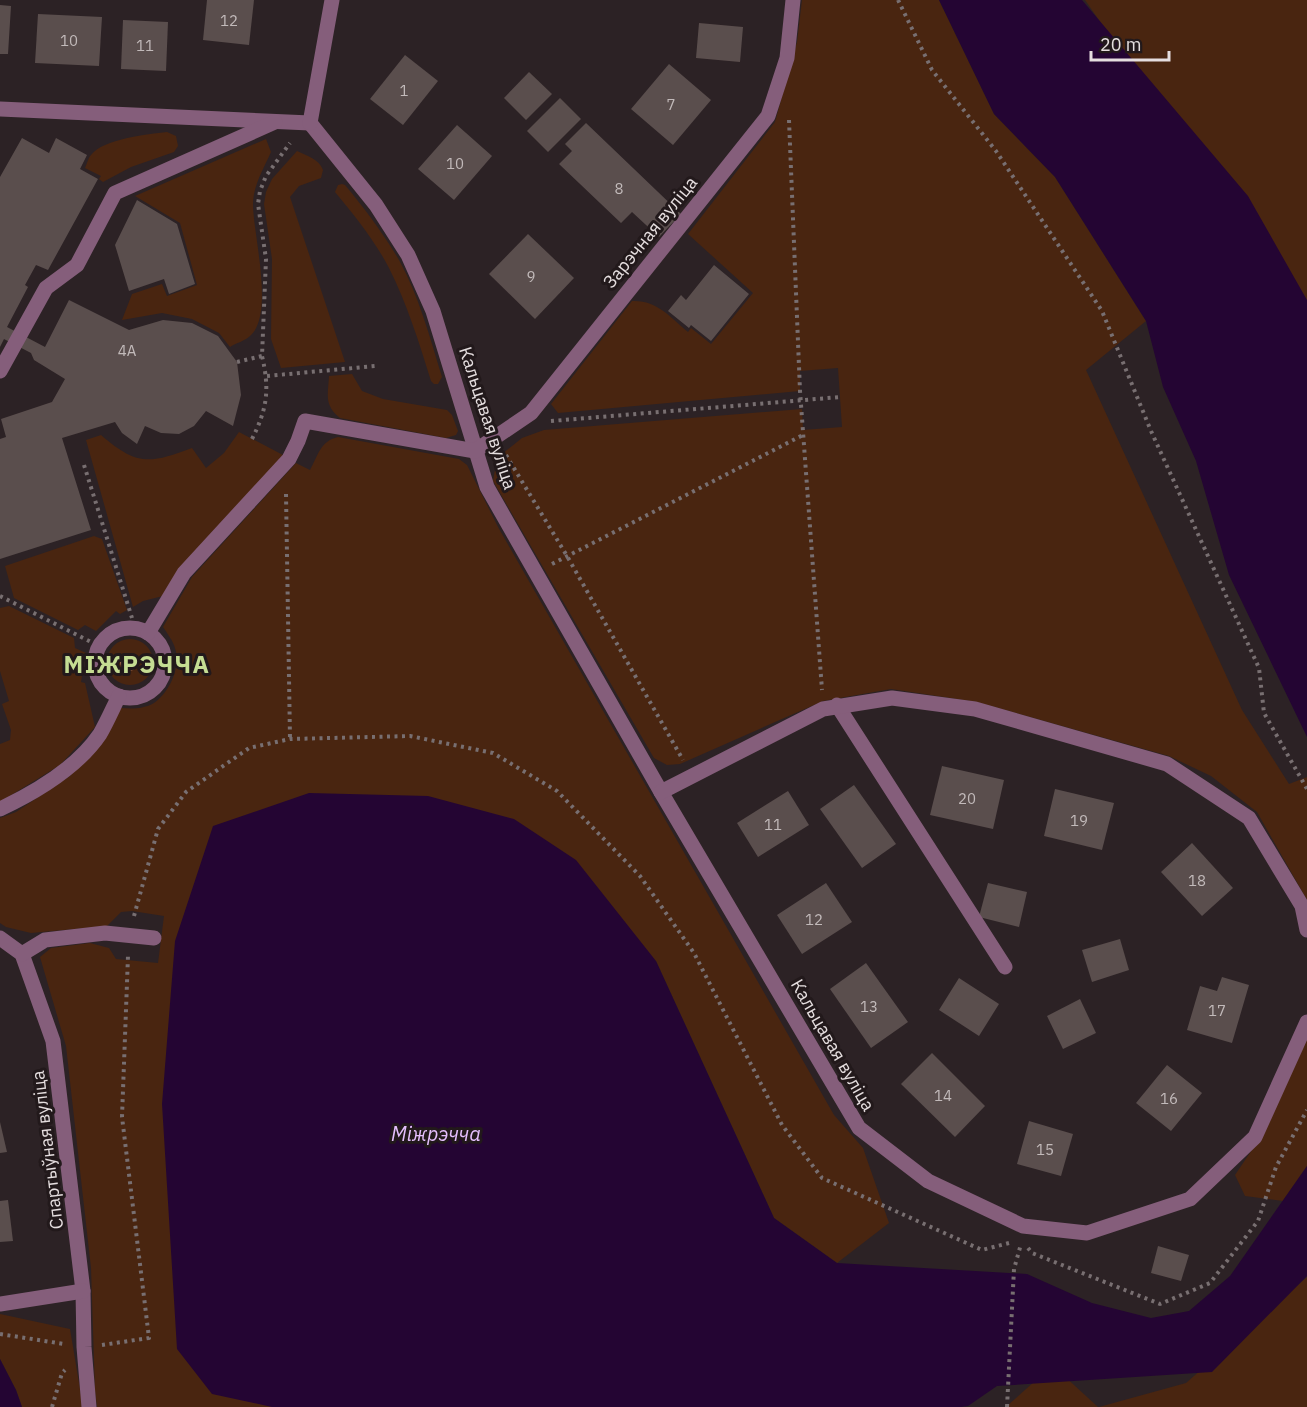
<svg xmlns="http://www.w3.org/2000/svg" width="1307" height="1407" font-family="'IBM Plex Sans',sans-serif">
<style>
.green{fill:#492510}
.water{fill:#240533}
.building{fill:#5a4e4d}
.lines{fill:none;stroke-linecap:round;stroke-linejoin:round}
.path{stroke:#786f71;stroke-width:4;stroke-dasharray:3 4.5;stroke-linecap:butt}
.minor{stroke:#855e7b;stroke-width:15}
.tree{fill:#a06c54}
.labels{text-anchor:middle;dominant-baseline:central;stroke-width:6;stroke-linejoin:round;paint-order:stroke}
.number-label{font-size:15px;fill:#c2baba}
.street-label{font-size:18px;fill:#e5dedf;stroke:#22191b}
.water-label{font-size:20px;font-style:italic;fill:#e4befd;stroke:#22191b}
.district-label{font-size:24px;font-weight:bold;letter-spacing:1.5px;fill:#c5dd93;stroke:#22191b}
</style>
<rect width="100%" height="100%" fill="#2c2225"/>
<g class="green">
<path d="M 802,0 L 939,0 L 994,114 L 1055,177 L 1146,321 L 1086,370 L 1242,710 L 1289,784 L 1307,777 L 1307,900 L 1257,812 L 1211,776 L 1169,756 L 977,702 L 891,689 L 823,701 L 680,764 L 667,765 L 654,758 L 493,481 L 497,458 L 522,438 L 544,430 L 802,409 L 803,430 L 842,427 L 838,368 L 800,371 L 800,391 L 558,413 L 551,404 L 632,301 C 657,300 670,317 688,332 L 691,328 L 711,344 L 753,293 L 688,234 L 775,122 L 797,42 Z"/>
<polygon points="1085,0 1307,0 1307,319"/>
<path d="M 167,132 L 176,136 L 178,146 L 174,152 L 131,167 L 103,182 L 99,179 L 101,176 L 85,168 C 87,164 88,158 91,155 C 103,139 148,134 167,132 Z"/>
<path d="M 266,139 L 271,152 C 264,168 253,186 253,204 C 253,234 275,315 250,336 C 245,341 236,343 230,347 L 219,333 L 192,319 L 162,313 L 122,320 L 132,294 L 162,284 L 167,296 L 197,285 L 180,223 L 135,196 Z"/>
<path d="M 297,151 C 307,156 319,159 323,170 L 321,178 L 299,186 L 290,197 L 345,362 L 281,368 L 271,339 L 272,259 L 264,204 L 266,192 L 272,179 Z"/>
<path d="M 342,184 L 345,185 C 365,209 383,233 399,260 C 419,296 430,338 442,377 L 438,384 L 434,384 L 431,381 C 419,342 407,304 389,268 C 375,241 355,216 335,192 L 338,185 Z"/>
<path d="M 352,374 L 362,391 L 383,399 L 447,410 L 452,415 L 458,431 L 456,435 L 446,438 L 340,418 C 324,405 328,395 329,376 Z"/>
<path d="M 239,432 L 283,455 L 163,596 L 143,601 L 133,607 L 86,440 L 101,435 C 137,466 149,464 192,448 L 206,468 L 224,453 Z"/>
<path d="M 338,437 L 459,459 L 467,465 L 498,527 L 834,1115 L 863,1148 L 889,1223 L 837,1263 L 774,1218 L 656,961 L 300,1407 L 97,1407 L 95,1391 L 91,1268 L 66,1046 L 40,957 L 51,948 L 90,943 L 109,948 L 116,959 L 158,963 L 164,916 L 132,911 L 121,912 L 107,926 L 31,933 L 6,927 L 0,923 L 0,818 L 16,812 L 70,776 L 121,708 C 132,709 144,709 154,703 C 170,692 181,667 175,648 C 173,641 167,633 163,627 L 192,577 L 296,463 L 310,470 C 318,456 320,441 338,437 Z"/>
<polygon points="94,536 102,539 127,610 120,614 116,611 96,631 85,625 78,630 14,598 5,566"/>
<polygon points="9,606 74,638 75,648 86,653 81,682 85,683 95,727 60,765 0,802 0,744 10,740 11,730 2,704 9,701 0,671 0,608"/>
<circle cx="130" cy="662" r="23"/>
<polygon points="1307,1039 1307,1166 1283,1201 1245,1196 1235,1175 1266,1129"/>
<polygon points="1307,1277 1307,1407 1099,1407 1186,1383"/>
<polygon points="0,1314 70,1329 83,1407 22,1407 16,1390 0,1359"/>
<polygon points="1062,1374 1098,1407 1006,1407 1035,1381"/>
</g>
<g class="water">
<polygon points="939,0 1082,0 1248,196 1307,300 1307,737 1229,575 1196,461 1163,387 1146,321 1055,177 994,114"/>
<polygon points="309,793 428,796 514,819 576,860 656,961 774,1218 837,1263 1027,1274 1092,1303 1151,1318 1189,1311 1230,1276 1307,1166 1307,1276 1212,1372 997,1386 968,1406 961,1407 272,1407 212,1394 177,1349 162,1104 175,941 213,826"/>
<polygon points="0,1359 16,1390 22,1407 0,1407"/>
</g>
<g class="building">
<polygon points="207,0 254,0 249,45 203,40"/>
<polygon points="0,5 11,6 8,54 0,54"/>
<polygon points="38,14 102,17 99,66 35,63"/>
<polygon points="123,20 168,22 166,71 121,69"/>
<polygon points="699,23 743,27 740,62 696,58"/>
<polygon points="405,55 438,81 403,125 370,99"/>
<polygon points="669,64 711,100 673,145 631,109"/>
<polygon points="529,72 552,94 526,120 504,98"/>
<polygon points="560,98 581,119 548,152 527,131"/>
<polygon points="586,123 681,214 659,237 632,212 621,223 559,164 572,151 565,144"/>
<polygon points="457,125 492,156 454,200 418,169"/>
<polygon points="22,138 49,153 56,138 87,155 80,169 98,179 48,270 36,265 25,285 28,287 7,327 45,347 69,300 129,330 163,320 192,323 218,336 237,362 241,395 233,426 206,411 194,426 179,434 161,433 145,426 137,444 122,433 115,422 62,438 91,530 0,559 0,439 6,437 1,419 52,402 65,379 34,360 31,353 4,339 0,347 0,177"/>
<polygon points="137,200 177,224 195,284 169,294 164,279 129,291 115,245"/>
<polygon points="528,234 574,278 535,319 489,274"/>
<polygon points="714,265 749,294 711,341 691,325 689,328 668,311 681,295 686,300"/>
<polygon points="942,766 1004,780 993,829 930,815"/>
<polygon points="854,785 896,844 862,868 820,809"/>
<polygon points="1055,789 1114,803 1102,850 1044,836"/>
<polygon points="788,791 809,825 758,857 737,823"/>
<polygon points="1192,843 1233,888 1202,916 1161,872"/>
<polygon points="826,883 852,922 802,954 777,915"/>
<polygon points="988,883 1027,892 1019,927 979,917"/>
<polygon points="1120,939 1129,970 1092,982 1082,950"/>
<polygon points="866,963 908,1022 871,1048 830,989"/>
<polygon points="1222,977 1249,985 1232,1043 1187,1030 1200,986 1217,991"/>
<polygon points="959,978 999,1004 979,1036 939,1010"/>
<polygon points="1080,999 1096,1033 1063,1049 1047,1016"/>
<polygon points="932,1053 985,1106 955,1137 901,1084"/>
<polygon points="1167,1065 1202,1093 1171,1131 1136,1103"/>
<polygon points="1029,1121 1073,1134 1061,1176 1017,1164"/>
<polygon points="0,1122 7,1152 0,1153"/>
<polygon points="8,1200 13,1241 0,1242 0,1201"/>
<polygon points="1158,1246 1189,1255 1181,1281 1151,1273"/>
</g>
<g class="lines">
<g class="path">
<polyline points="898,0 932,70 996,151 1102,311 1151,431 1259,668 1264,713 1307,789"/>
<polyline points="789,120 800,391 822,690"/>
<polyline points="237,362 262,356 266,259 258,204 260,191 266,176 290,143"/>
<polyline points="267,376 375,366"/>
<polyline points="551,421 841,397"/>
<path d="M 252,439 C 267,409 270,390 262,356"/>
<polyline points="506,455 567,556 683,760"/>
<polyline points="84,465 132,618"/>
<polyline points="286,494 290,739"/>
<polyline points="552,564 803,435"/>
<polyline points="0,596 99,646"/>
<polyline points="134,916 158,829 186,792 249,748 290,739 410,736 493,753 557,791 640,876 694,953 782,1125 822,1178 982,1250 1009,1243"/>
<polyline points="1028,1248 1032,1253 1160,1304 1210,1283 1258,1221 1276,1167 1307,1110"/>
<polyline points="0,1334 64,1344"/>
<polyline points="102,1345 149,1338 122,1117 128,956"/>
<polyline points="52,1407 62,1373 65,1370"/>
<polyline points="1007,1407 1014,1269 1021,1244"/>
</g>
<g class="minor">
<polyline points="0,109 310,123"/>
<polyline points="310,123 376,205 408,255 433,311 487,487 661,792 859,1128 928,1181 1023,1226 1087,1233 1190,1199 1255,1137 1307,1022"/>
<polyline points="310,123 332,0"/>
<polyline points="0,371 46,288 77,265 115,193 275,122"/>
<circle cx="130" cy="663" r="35"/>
<polyline points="148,633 184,573 289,459 298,441 305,421 475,451 531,413 768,116 787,58 793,0"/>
<polyline points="837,705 1005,967"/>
<polyline points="661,792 823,709 892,698 975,709 1167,764 1249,818 1302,906 1307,930"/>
<path d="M 0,809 C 36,792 77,768 100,734 C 107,722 113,708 119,696"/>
<polyline points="0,938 22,954 53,1041 83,1291 84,1347 89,1407"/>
<polyline points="22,954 45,940 105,933 154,938"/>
<polyline points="0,1304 83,1291"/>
</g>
</g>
<circle class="tree" cx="129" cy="662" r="9"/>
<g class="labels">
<g class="number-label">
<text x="229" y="20">12</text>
<text x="69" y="40">10</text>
<text x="145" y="45">11</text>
<text x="404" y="90">1</text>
<text x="671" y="104">7</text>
<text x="455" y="163">10</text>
<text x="619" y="188">8</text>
<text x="531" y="276">9</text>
<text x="127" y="350">4А</text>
<text x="967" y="798">20</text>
<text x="1079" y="820">19</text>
<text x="773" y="824">11</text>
<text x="1197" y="880">18</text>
<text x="814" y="919">12</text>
<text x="869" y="1006">13</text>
<text x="1217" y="1010">17</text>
<text x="943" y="1095">14</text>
<text x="1169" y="1098">16</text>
<text x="1045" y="1149">15</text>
</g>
<g class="street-label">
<text transform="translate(650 232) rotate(-51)">Зарэчная вуліца</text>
<text transform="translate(488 418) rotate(72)">Кальцавая вуліца</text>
<text transform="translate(833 1045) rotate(60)">Кальцавая вуліца</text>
<text transform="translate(47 1150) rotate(-97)">Спартыўная вуліца</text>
</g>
<g class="water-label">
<text x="436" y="1133">Міжрэчча</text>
</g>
<g class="district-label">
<text x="137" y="664">МІЖРЭЧЧА</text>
</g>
</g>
<path d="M1091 51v9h78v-9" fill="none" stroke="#e5dedf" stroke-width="3"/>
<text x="1100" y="51" font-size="18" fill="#e5dedf" stroke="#22191b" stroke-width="4.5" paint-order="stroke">20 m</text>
</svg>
